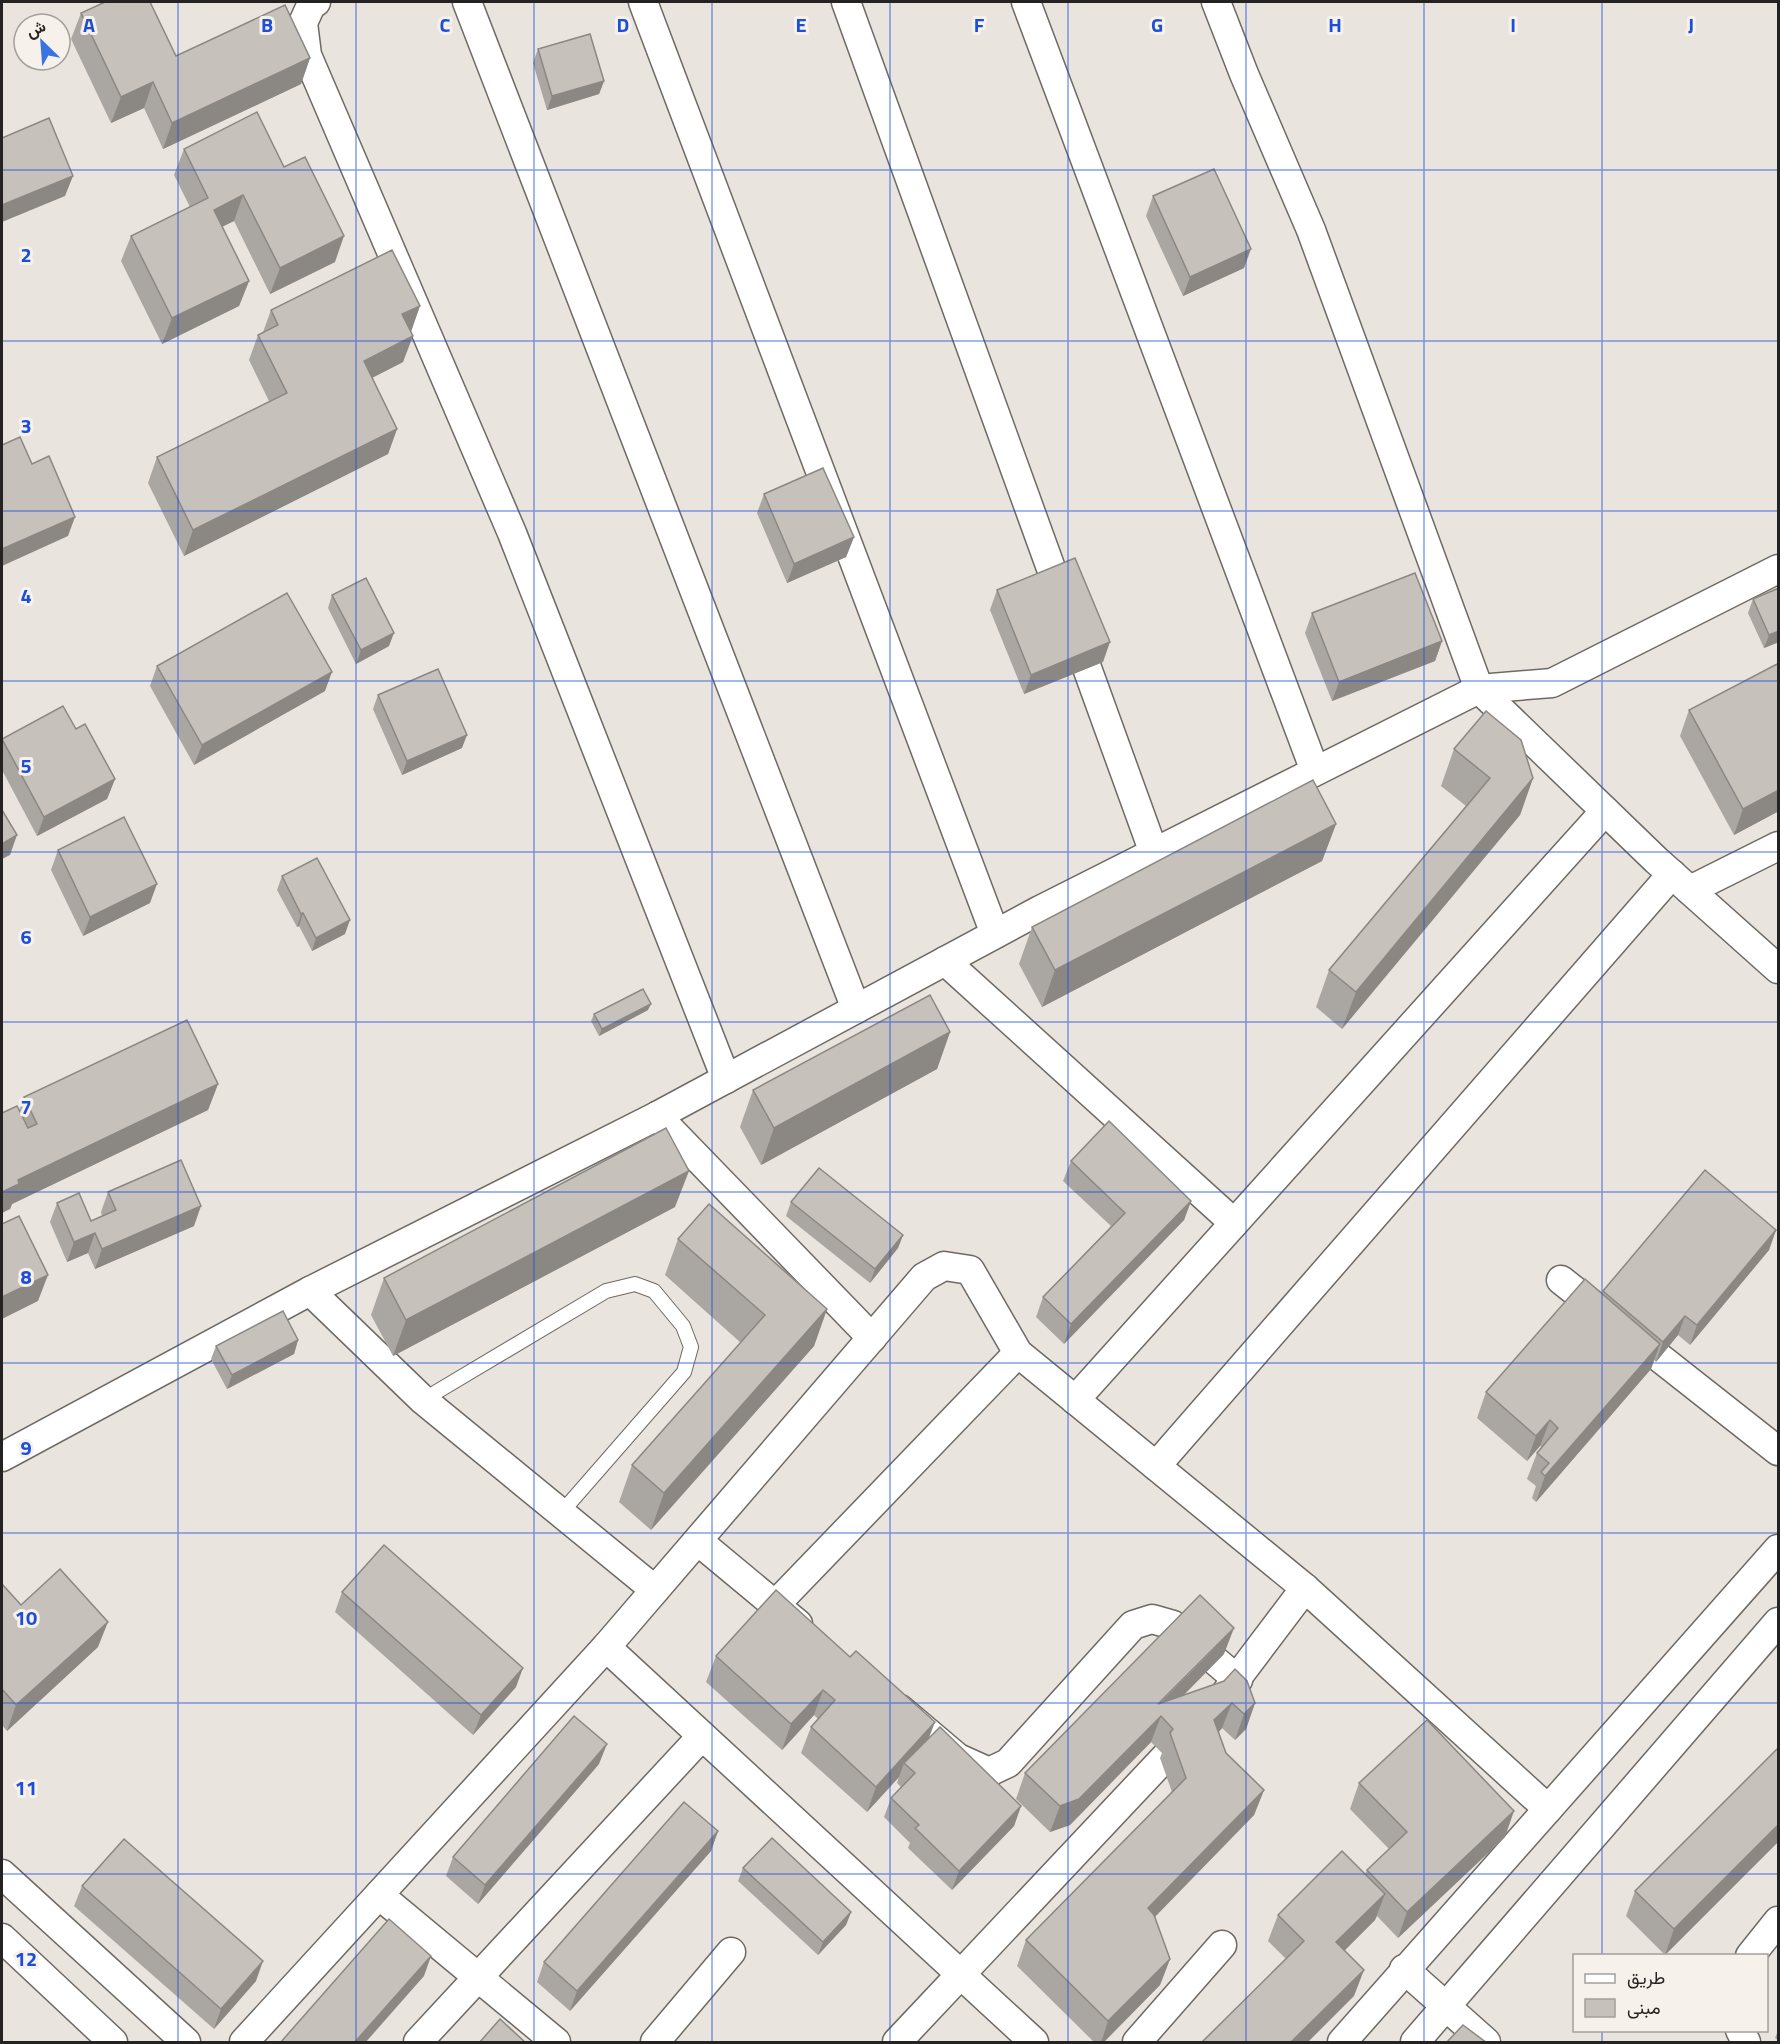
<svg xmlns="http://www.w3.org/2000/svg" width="1780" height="2044" font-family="'Titillium Web',Vazirmatn,sans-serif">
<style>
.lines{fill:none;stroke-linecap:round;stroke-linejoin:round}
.lane-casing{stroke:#6f6964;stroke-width:16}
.street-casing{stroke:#6f6964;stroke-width:31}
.lane{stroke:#fff;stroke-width:14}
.street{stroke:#fff;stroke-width:28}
.wall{fill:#aaa6a1}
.shaded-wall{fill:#8b8783}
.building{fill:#c6c1bb;stroke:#8b8783;stroke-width:1.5}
.grid{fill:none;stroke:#1d4ed8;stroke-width:1.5;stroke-opacity:0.55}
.grid-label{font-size:20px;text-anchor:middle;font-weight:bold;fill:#1d4ed8;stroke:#f7f1eb;stroke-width:6;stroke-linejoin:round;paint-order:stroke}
</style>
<rect width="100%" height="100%" fill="#e9e4de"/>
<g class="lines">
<defs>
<polyline id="lane" points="423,1400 606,1291 635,1284 654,1291 683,1326 691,1347 684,1372 561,1513"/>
<g id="street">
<polyline points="316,2 312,3 303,23 307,55 512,533 726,1079"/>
<polyline points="467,2 856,1009"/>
<polyline points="643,2 995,934"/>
<polyline points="846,2 1154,853"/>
<polyline points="1026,2 1315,771"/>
<polyline points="1216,2 1244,74 1311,230 1479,689 1656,860 1778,969"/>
<polyline points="1690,890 1778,846"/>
<polyline points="945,961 1234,1223"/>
<polyline points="657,1116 872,1338"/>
<polyline points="1561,1280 1778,1451"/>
<polyline points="310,1291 423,1400 655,1590"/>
<polyline points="1075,1400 1605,811"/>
<polyline points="2,1457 310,1291 657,1116 1040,910 1479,689 1552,683 1778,569"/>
<polyline points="1156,1466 1672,874"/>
<polyline points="698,1541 798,1624"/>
<polyline points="775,1605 1018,1353"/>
<polyline points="606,1647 1034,2042"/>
<polyline points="1225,1694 1305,1588"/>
<polyline points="900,1709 958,1758 989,1772 1008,1763 1133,1625 1152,1619 1173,1625 1238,1680"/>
<polyline points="2,1874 186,2042"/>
<polyline points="379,1895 556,2042"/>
<polyline points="2,1938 113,2042"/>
<polyline points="1750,1956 1778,1921"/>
<polyline points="1404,1969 1486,2042"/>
<polyline points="1740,2030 1746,2042"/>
<polyline points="244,2042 606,1647 924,1277 944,1266 970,1270 1018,1353 1305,1588 1548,1809"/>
<polyline points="418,2042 702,1736"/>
<polyline points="655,2042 731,1952"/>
<polyline points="897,2042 1187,1734"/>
<polyline points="1137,2042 1222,1945"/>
<polyline points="1342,2042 1778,1549"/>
<polyline points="1415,2042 1778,1622"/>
</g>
</defs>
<use href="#lane" class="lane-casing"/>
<use href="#street" class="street-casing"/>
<use href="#lane" class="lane"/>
<use href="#street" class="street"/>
</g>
<g class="wall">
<polygon points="81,13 176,56 310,58 301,84 163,149 144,108 111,123 71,39"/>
<polygon points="538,49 604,81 599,94 547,110 533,63"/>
<polygon points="184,149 284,167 335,262 270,294 234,221 222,227 249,281 239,306 162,344 121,261 131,236 190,207 174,175"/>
<polygon points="1153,196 1244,268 1183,296 1146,216"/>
<polygon points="271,310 410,332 403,362 372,378 397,429 388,454 184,556 148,483 157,457 269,401 249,360 258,335 263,332"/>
<polygon points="764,494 854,537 846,557 787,583 757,513"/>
<polygon points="1779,588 1779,642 1764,648 1748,613 1753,599"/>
<polygon points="997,590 1103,662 1024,694 990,610"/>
<polygon points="332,595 389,646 356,664 328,608"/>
<polygon points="1312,613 1442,641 1435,661 1332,701 1305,633"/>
<polygon points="1779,663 1779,811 1734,835 1680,736 1689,710"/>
<polygon points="157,666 325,691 194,765 150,686"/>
<polygon points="378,695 462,748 402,775 373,709"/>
<polygon points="76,729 115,779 107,799 37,836 2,770 2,739"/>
<polygon points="1454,749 1533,778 1520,815 1342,1029 1316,1007 1329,970 1466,806 1441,786"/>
<polygon points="1336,824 1322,861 1042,1007 1019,964 1032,927"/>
<polygon points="58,850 150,903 83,936 51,870"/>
<polygon points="282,876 345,934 312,951 299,926 297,927 277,890"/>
<polygon points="648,1010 599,1036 591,1021 594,1014"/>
<polygon points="950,1032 937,1069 761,1165 740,1127 753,1090"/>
<polygon points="218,1084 208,1110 12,1204 10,1209 19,1111 24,1097"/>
<polygon points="1071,1161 1191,1201 1184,1220 1064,1344 1036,1317 1043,1297 1111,1226 1063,1181"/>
<polygon points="108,1192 194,1226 95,1269 88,1253 67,1262 50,1222 57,1203 91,1221 102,1216 101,1212"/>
<polygon points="791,1202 903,1235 898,1248 870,1283 786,1216"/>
<polygon points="675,1207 393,1356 371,1315 384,1278"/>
<polygon points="1776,1230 1769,1250 1690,1345 1678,1335 1656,1362 1654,1360 1651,1369 1536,1502 1532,1498 1536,1486 1527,1479 1537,1453 1542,1447 1540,1446 1527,1461 1477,1418 1486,1392 1602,1294 1603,1291"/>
<polygon points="678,1239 827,1309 814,1346 651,1530 619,1502 632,1465 741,1343 665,1275"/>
<polygon points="298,1340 294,1354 227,1389 211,1359 216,1346"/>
<polygon points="2,1584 21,1605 98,1647 7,1731 2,1725"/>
<polygon points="776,1590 929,1738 1021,1806 1014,1826 952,1890 908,1848 910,1843 884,1817 891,1798 901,1787 897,1783 899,1777 867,1812 801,1753 811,1727 818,1719 814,1715 782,1750 706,1682 716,1656"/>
<polygon points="342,1592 516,1687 473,1735 335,1612"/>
<polygon points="1224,1654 1183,1696 1255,1703 1246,1729 1235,1740 1222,1728 1219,1732 1226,1753 1264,1790 1254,1815 1155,1917 1170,1959 1160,1985 1103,2043 1095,2043 1017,1966 1026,1940 1172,1792 1160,1758 1162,1753 1151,1742 1070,1825 1050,1832 1016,1799 1025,1773"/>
<polygon points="1779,1747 1779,1841 1665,1955 1626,1916 1635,1891"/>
<polygon points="599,1764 478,1904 446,1876 453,1857"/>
<polygon points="1359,1783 1505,1837 1398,1938 1377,1916 1375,1920 1344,1951 1354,1996 1286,1959 1268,1941 1278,1915 1365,1874 1367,1870 1389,1849 1350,1809"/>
<polygon points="718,1831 711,1851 570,2011 537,1982 544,1962"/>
<polygon points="743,1868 851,1912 846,1925 818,1955 738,1881"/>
<polygon points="82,1886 256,1981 214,2029 74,1906"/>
<polygon points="1779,2028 1779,2041 1775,2038"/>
</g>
<g class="shaded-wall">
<polygon points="310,58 301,84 163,149 172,123"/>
<polygon points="604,81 599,94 547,110 552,96"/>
<polygon points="153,82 144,108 111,123 121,97"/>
<polygon points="73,176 65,196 2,222 2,205"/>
<polygon points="243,195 234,221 204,235 214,210"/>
<polygon points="344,236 335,262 270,294 280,268"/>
<polygon points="1251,249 1244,268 1183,296 1190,277"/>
<polygon points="249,281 239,306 162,344 172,318"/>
<polygon points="420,306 411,332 402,314"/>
<polygon points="413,336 403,362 354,387 364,361"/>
<polygon points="397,429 388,454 184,556 193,530"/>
<polygon points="75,517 68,536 2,566 2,549"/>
<polygon points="854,537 846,557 787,583 794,564"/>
<polygon points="1779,631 1779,642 1764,648 1769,635"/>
<polygon points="394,633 389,646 356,664 361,650"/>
<polygon points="1442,641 1435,661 1332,701 1339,682"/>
<polygon points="1110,642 1103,662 1024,694 1031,675"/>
<polygon points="332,672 325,691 194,765 202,745"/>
<polygon points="467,735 462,748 402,775 407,761"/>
<polygon points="1533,778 1520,815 1342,1029 1356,992"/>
<polygon points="115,779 107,799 37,836 44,817"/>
<polygon points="1779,790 1779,811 1734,835 1743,809"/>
<polygon points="1336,824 1322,861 1042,1007 1055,970"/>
<polygon points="17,835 10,855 2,859 2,844"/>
<polygon points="157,884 150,903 83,936 90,917"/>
<polygon points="303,913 299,926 297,927 301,914"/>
<polygon points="350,920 345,934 312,951 316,938"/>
<polygon points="651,1004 648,1010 599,1036 602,1029"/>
<polygon points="950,1032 937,1069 761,1165 774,1128"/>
<polygon points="218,1084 208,1110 12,1204 10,1209 2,1213 2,1192 18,1180"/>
<polygon points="689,1171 675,1207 393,1356 406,1320"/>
<polygon points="1191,1201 1184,1220 1064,1344 1071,1324"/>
<polygon points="201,1206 194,1226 95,1269 102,1249"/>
<polygon points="1776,1230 1769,1250 1690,1345 1697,1325"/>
<polygon points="95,1233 88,1253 67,1262 74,1242"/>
<polygon points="903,1235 898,1248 870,1283 875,1269"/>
<polygon points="48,1275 38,1301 2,1319 2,1297"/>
<polygon points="827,1309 814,1346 651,1530 664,1493"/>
<polygon points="1685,1316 1678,1335 1656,1362 1663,1342"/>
<polygon points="298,1340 294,1354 227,1389 232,1375"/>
<polygon points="1660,1344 1651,1369 1536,1502 1545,1476"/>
<polygon points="1550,1420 1540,1446 1527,1461 1536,1436"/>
<polygon points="108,1622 98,1647 7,1731 16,1705"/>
<polygon points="1234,1628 1224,1654 1162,1717 1161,1716 1151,1742 1070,1825 1050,1832 1060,1806"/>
<polygon points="523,1668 516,1687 473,1735 481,1715"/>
<polygon points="823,1690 814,1715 782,1750 791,1724"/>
<polygon points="1232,1703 1222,1728 1205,1746 1214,1720"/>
<polygon points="1255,1703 1246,1729 1235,1740 1244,1714"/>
<polygon points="935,1722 925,1748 904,1763 899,1777 867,1812 876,1787"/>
<polygon points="607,1744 599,1764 478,1904 485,1885"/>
<polygon points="1264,1790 1254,1815 1138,1934 1148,1908"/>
<polygon points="1021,1806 1014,1826 952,1890 959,1871"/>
<polygon points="1514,1811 1505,1837 1398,1938 1407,1912"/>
<polygon points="1779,1824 1779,1841 1665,1955 1674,1929"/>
<polygon points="718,1831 711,1851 570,2011 577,1991"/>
<polygon points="1385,1894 1375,1920 1327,1968 1336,1942"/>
<polygon points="851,1912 846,1925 818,1955 823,1942"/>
<polygon points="431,1956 424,1976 365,2043 354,2043"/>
<polygon points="1170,1959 1160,1985 1103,2043 1101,2043 1108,2021"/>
<polygon points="263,1961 256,1981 214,2029 221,2009"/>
<polygon points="1364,1970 1354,1996 1307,2043 1290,2043"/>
</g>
<g class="building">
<polygon points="105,2 150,2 176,56 285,5 310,58 172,123 153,82 121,97 81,13"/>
<polygon points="590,34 604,81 552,96 538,49"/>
<polygon points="257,112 284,167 305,157 344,236 280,268 243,195 214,210 249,281 172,318 131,236 208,198 184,149"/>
<polygon points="49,118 73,176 2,205 2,138"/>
<polygon points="1214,169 1251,249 1190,277 1153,196"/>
<polygon points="392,250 420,306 402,314 413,336 364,361 397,429 193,530 157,457 287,393 258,335 278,325 271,310"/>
<polygon points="20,437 32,464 49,456 75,517 2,549 2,445"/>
<polygon points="823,468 854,537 794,564 764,494"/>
<polygon points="1075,558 1110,642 1031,675 997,590"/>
<polygon points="1415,573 1442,641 1339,682 1312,613"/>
<polygon points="366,578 394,633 361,650 332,595"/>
<polygon points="1779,588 1779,631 1769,635 1753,599"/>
<polygon points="287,593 332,672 202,745 157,666"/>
<polygon points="1779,663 1779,790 1743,809 1689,710"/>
<polygon points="438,669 467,735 407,761 378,695"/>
<polygon points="63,706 76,729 85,724 115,779 44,817 2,739"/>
<polygon points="1486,711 1521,740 1533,778 1356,992 1329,970 1490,778 1454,749"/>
<polygon points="1313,780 1336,824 1055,970 1032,927"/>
<polygon points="2,810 17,835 2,844"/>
<polygon points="124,817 157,884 90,917 58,850"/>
<polygon points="317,858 350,920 316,938 303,913 301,914 282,876"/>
<polygon points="643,989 651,1004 602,1029 594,1014"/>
<polygon points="930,995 950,1032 774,1128 753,1090"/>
<polygon points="187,1020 218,1084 18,1180 19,1184 2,1192 2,1113 17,1106 28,1128 37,1124 24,1097"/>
<polygon points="1109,1121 1191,1201 1071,1324 1043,1297 1125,1213 1071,1161"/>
<polygon points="666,1128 689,1171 406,1320 384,1278"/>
<polygon points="181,1160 201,1206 102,1249 95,1233 74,1242 57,1203 79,1193 91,1221 116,1210 108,1192"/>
<polygon points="819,1168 903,1235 875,1269 791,1202"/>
<polygon points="1705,1170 1776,1230 1697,1325 1685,1316 1663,1342 1603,1291"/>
<polygon points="709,1204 827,1309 664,1493 632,1465 765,1315 678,1239"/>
<polygon points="19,1216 48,1275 2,1297 2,1224"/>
<polygon points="1585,1279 1660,1344 1545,1476 1541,1472 1549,1463 1537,1453 1558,1428 1550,1420 1536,1436 1486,1392"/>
<polygon points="283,1311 298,1340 232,1375 216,1346"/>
<polygon points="384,1545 523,1668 481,1715 342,1592"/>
<polygon points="60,1569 108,1622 16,1705 2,1689 2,1584 21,1605"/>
<polygon points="776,1590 850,1657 856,1651 935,1722 876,1787 811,1727 835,1700 823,1690 791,1724 716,1656"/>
<polygon points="1200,1595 1234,1628 1158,1704 1224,1681 1235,1669 1247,1681 1255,1703 1244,1714 1232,1703 1214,1720 1226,1753 1264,1790 1148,1908 1154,1915 1170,1959 1108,2021 1026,1940 1186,1778 1170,1733 1173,1729 1161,1716 1079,1799 1060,1806 1025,1773"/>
<polygon points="574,1716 607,1744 485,1885 453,1857"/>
<polygon points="1427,1720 1514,1811 1407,1912 1367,1870 1407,1832 1359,1783"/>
<polygon points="940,1727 1021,1806 959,1871 915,1828 919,1825 891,1798 915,1773 904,1763"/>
<polygon points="1779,1747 1779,1824 1674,1929 1635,1891"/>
<polygon points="684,1802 718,1831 577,1991 544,1962"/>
<polygon points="772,1838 851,1912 823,1942 743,1868"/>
<polygon points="124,1839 263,1961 221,2009 82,1886"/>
<polygon points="1342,1851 1385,1894 1336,1942 1364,1970 1290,2043 1201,2043 1304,1941 1278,1915"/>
<polygon points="389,1919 431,1956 354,2043 280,2043"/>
<polygon points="500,2019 526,2043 479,2043"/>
<polygon points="1463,2025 1487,2043 1446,2043"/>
</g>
<path class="grid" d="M 178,2 L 178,2042M 356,2 L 356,2042M 534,2 L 534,2042M 712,2 L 712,2042M 890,2 L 890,2042M 1068,2 L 1068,2042M 1246,2 L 1246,2042M 1424,2 L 1424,2042M 1602,2 L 1602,1956M 2,170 L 1778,170M 2,341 L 1778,341M 2,511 L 1778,511M 2,681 L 1778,681M 2,852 L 1778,852M 2,1022 L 1778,1022M 2,1192 L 1778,1192M 2,1363 L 1778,1363M 2,1533 L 1778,1533M 2,1703 L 1778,1703M 2,1874 L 1778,1874M 1602,2030 L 1602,2042"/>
<g class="grid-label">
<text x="89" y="32">A</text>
<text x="267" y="32">B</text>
<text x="445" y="32">C</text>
<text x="623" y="32">D</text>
<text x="801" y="32">E</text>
<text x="979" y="32">F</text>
<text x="1157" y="32">G</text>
<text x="1335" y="32">H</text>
<text x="1513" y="32">I</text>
<text x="1691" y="32">J</text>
<text x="26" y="262">2</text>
<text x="26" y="433">3</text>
<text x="26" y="603">4</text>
<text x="26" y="773">5</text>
<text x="26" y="944">6</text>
<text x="26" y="1114">7</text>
<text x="26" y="1284">8</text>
<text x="26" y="1455">9</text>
<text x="26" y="1625">10</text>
<text x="26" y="1795">11</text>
<text x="26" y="1966">12</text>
</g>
<rect width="1780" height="2044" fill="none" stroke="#252321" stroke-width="6"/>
<rect x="1573" y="1954" width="195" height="78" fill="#f7f1eb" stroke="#a39f9a" stroke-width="1.5"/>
<rect x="1585" y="1974" width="30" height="9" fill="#ffffff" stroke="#a39f9a" stroke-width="1.5"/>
<text x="1627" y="1984" font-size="18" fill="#252321">طريق</text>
<rect x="1585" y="1999" width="30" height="18" fill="#c6c1bb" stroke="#a39f9a" stroke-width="1.5"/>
<text x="1627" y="2014" font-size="18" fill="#252321">مبنى</text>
<g transform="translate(42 42) rotate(335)"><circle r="28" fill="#f7f1eb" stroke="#a39f9a" stroke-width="1.5"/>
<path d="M0-4.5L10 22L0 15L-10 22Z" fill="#3773e1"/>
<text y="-9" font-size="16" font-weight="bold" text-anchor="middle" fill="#252321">ش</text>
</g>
</svg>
